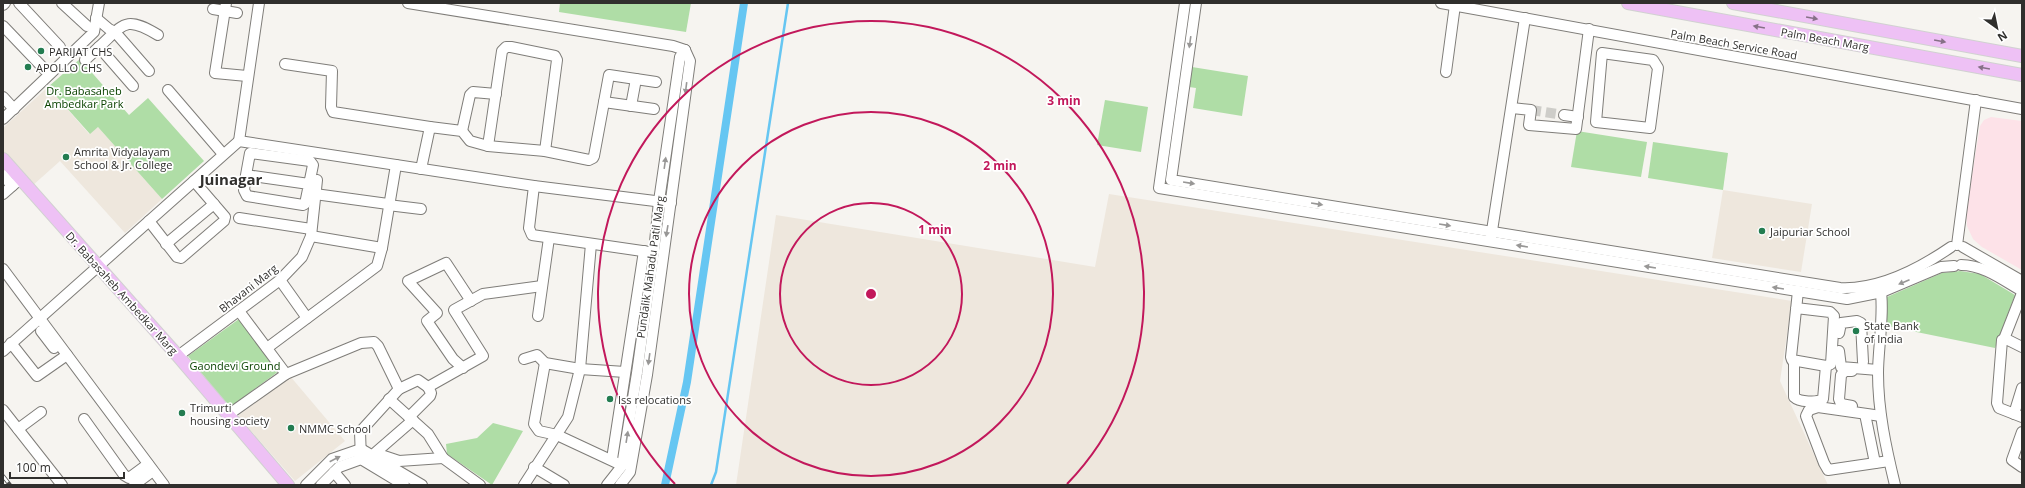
<svg xmlns="http://www.w3.org/2000/svg" width="2025" height="488" font-family="'Open Sans',sans-serif">
<style>
.commercial{fill:#fde2e8}
.built{fill:#eee7dd}
.green{fill:#afdda6}
.lines{fill:none;stroke-linecap:round;stroke-linejoin:round}
.stream{stroke:#66c6f2;stroke-width:2.5}
.canal{stroke:#66c6f2;stroke-width:8}
.minor-tunnel{stroke:#cecdc9;stroke-width:10;stroke-dasharray:10 5;stroke-linecap:butt}
.minor-casing{stroke:#7f7d79;stroke-width:12}
.major-casing{stroke:#d1d1d1;stroke-width:14}
.minor{stroke:#fff;stroke-width:10}
.major{stroke:#eec1f5;stroke-width:12}
.rail-casing{stroke:#504f4d;stroke-width:4}
.rail{stroke:#fff;stroke-width:2.5;stroke-dasharray:8;stroke-linecap:butt}
.oneway{fill:#867187}
.oneway2{fill:#989796}
.ring{fill:none;stroke:#c2185b;stroke-width:2}
.poi-dot{fill:#237c50;stroke:#fff;stroke-width:1.5}
.labels{text-anchor:middle;dominant-baseline:central;stroke-width:3.5;stroke-linejoin:round;paint-order:stroke}
.street-label{font-size:11px;fill:#302f2d;stroke:#fff}
.poi-label{font-size:11px;fill:#302f2d;stroke:#fff;text-anchor:start}
.park-label{font-size:11px;fill:#0a4300;stroke:#fff}
.district-label{font-size:15px;font-weight:bold;fill:#302f2d;stroke:#fff}
.centre{fill:#c2185b;stroke:#fff;stroke-width:2}
.ring-label{font-size:12px;text-anchor:middle;font-weight:bold;fill:#c2185b;stroke:#fff;stroke-width:3.5;stroke-linejoin:round;paint-order:stroke}
</style>
<rect width="100%" height="100%" fill="#f6f4f0"/>
<polygon class="commercial" points="1991,117 2022,121 2022,270 1982,247 1973,239 1967,226 1966,212 1980,126 1984,120"/>
<g class="built">
<polygon points="48,87 89,134 98,127 162,199 125,233 60,161 32,186 3,154 3,128"/>
<polygon points="1723,190 1812,204 1801,272 1712,258"/>
<polygon points="1109,194 1792,301 1780,381 1828,485 736,485 776,215 1095,267"/>
<polygon points="290,376 345,441 295,481 238,416"/>
</g>
<g class="green">
<polygon points="560,3 691,3 686,32 559,12"/>
<polygon points="80,59 129,115 148,98 204,161 162,199 98,127 90,134 48,87"/>
<polygon points="1192,67 1248,76 1242,116 1193,108 1196,88 1189,87"/>
<polygon points="1105,100 1148,107 1141,152 1097,145"/>
<polygon points="1577,131 1647,142 1641,177 1571,167"/>
<polygon points="1653,142 1728,153 1723,190 1648,178"/>
<polygon points="1960,271 1980,274 2015,295 1995,348 1887,326 1887,297 1942,273"/>
<polygon points="239,319 279,371 229,408 188,356"/>
<polygon points="493,423 523,431 492,485 447,454 446,444 477,438"/>
</g>
<g class="lines">
<polyline class="stream" points="711,485 716,472 788,3"/>
<polyline class="canal" points="665,485 687,382 744,3"/>
<polyline class="minor-tunnel" points="1531,110 1564,115"/>
<defs>
<g id="minor">
<polyline points="19,3 60,47"/>
<polyline points="62,3 87,26"/>
<polyline points="226,3 215,73 247,76"/>
<polyline points="408,3 673,46 685,50"/>
<polyline points="1185,3 1159,188 1847,299 1882,292 1941,267 1954,266"/>
<path d="M 1196,3 L 1171,180 L 1840,288 C 1880,290 1919,269 1951,247"/>
<polyline points="1441,3 2022,109"/>
<polyline points="3,5 5,3"/>
<polyline points="213,9 237,13"/>
<polyline points="96,18 109,29 115,32 149,71"/>
<polyline points="3,26 49,74"/>
<polygon points="1602,53 1653,60 1658,68 1650,128 1596,122"/>
<polyline points="85,60 99,47"/>
<polyline points="285,64 332,71 331,107 333,112 430,127"/>
<polyline points="1446,72 1455,5"/>
<path d="M 133,86 L 99,47 C 124,24 125,15 158,35"/>
<polyline points="168,90 223,154"/>
<polyline points="3,97 14,109"/>
<polyline points="604,102 654,109"/>
<polyline points="631,106 636,79"/>
<polyline points="1512,108 1531,110 1529,125 1576,129 1589,29"/>
<polyline points="1564,115 1578,117"/>
<polyline points="3,119 94,32 99,3"/>
<polyline points="462,131 470,95 473,92 496,94"/>
<polyline points="239,141 259,3"/>
<polyline points="488,146 502,51 506,47 511,47 555,56 557,60 545,151"/>
<polyline points="421,169 430,127 462,131 470,141 488,146 545,151 589,160 593,158 594,156 609,75 656,82"/>
<polyline points="3,175 12,186"/>
<polyline points="246,175 244,190 247,196 303,205 305,204 313,165 310,161 250,153 246,175 309,184 316,186"/>
<polyline points="534,186 529,228 532,235 649,252"/>
<polyline points="3,194 20,179"/>
<polyline points="315,194 388,204"/>
<polyline points="388,205 421,209"/>
<polyline points="239,218 311,229"/>
<polyline points="149,221 177,257 181,258 224,221 225,217 194,181"/>
<polyline points="311,236 382,248"/>
<polyline points="1491,237 1525,18"/>
<polyline points="166,244 214,204"/>
<polyline points="1957,245 1976,100"/>
<polyline points="1963,247 2022,281"/>
<path d="M 1961,265 C 1984,265 2003,280 2022,291"/>
<polyline points="3,269 164,485"/>
<polyline points="280,280 307,318"/>
<path d="M 1880,287 C 1885,308 1878,349 1878,373 C 1878,411 1886,448 1895,485"/>
<polyline points="1796,308 1830,312 1834,316 1831,364 1826,366 1792,360 1791,357 1798,291"/>
<polyline points="239,311 286,374"/>
<polyline points="538,316 549,238"/>
<polyline points="41,331 54,348"/>
<polyline points="1839,333 1841,323 1857,321 1861,323 1863,362"/>
<polyline points="2004,339 2022,293"/>
<polyline points="11,343 37,376 67,355"/>
<polyline points="2022,347 2006,339 2002,340 1997,403 1999,408 2022,417"/>
<polyline points="267,348 377,266 382,248 396,165"/>
<polyline points="3,351 239,141 534,186 671,203"/>
<polyline points="1839,351 1841,367 1878,370"/>
<polyline points="178,356 280,280 302,257 311,236 317,180"/>
<polyline points="524,359 537,355 545,363 580,369 625,372"/>
<path d="M 1794,362 L 1794,397 C 1799,402 1817,403 1823,399 L 1826,366"/>
<polyline points="545,363 534,424 539,431 557,435 617,463"/>
<polyline points="463,368 453,359 427,321 437,313 408,281 446,263 471,301"/>
<polyline points="1852,371 1845,371 1841,375 1839,399 1841,404 1852,406"/>
<polyline points="399,389 418,380 428,387 483,356 454,310 483,294 542,286"/>
<polyline points="389,399 428,434 443,458 480,485"/>
<polyline points="3,410 62,485"/>
<polyline points="1865,414 1875,463"/>
<polyline points="2014,414 2022,388"/>
<polyline points="228,415 286,374 361,343 374,342 378,346 399,389 360,432 361,459"/>
<polyline points="1881,416 1818,407 1809,410 1806,416 1824,463 1828,470 1889,461"/>
<polyline points="409,417 430,396 431,393 428,387"/>
<polyline points="84,419 124,475 129,478 148,464"/>
<polyline points="18,429 41,412"/>
<polyline points="2022,432 2012,460 2022,467"/>
<polyline points="375,453 413,420"/>
<polyline points="378,454 399,461 443,458"/>
<polyline points="612,459 644,251"/>
<polyline points="534,467 564,485"/>
<polyline points="334,472 345,485"/>
<polyline points="134,485 153,471"/>
<polyline points="306,485 332,459 361,449 422,485"/>
<polyline points="321,485 339,467 361,459 404,485"/>
<polyline points="524,485 568,417 580,369 591,244"/>
<polyline points="607,485 622,466 637,373 654,252 659,201 680,57 685,50"/>
<polyline points="620,485 630,472 647,375 690,61 685,50"/>
</g>
<g id="major">
<polyline points="1628,3 2022,75"/>
<polyline points="1733,3 2022,56"/>
<polyline points="3,159 178,356 288,485"/>
</g>
</defs>
<use href="#minor" class="minor-casing"/>
<use href="#major" class="major-casing"/>
<use href="#minor" class="minor"/>
<use href="#major" class="major"/>
<defs>
<polyline id="rail" points="3,476 10,485"/>
</defs>
<use href="#rail" class="rail-casing"/>
<use href="#rail" class="rail"/>
</g>
<defs><path id="oneway-solid" d="M-6-.8H1V-3.2L6.5 0L1 3.2V.8H-6Z"/></defs>
<g class="oneway">
<use href="#oneway-solid" transform="translate(1812 18) rotate(10)"/>
<use href="#oneway-solid" transform="translate(1759 27) rotate(-170)"/>
<use href="#oneway-solid" transform="translate(1940 41) rotate(10)"/>
<use href="#oneway-solid" transform="translate(1984 68) rotate(-170)"/>
</g>
<g class="oneway2">
<use href="#oneway-solid" transform="translate(1190 42) rotate(98)"/>
<use href="#oneway-solid" transform="translate(686 88) rotate(97)"/>
<use href="#oneway-solid" transform="translate(665 163) rotate(-82)"/>
<use href="#oneway-solid" transform="translate(1189 183) rotate(9)"/>
<use href="#oneway-solid" transform="translate(1317 204) rotate(9)"/>
<use href="#oneway-solid" transform="translate(1445 225) rotate(9)"/>
<use href="#oneway-solid" transform="translate(667 231) rotate(99)"/>
<use href="#oneway-solid" transform="translate(1522 246) rotate(-171)"/>
<use href="#oneway-solid" transform="translate(1650 267) rotate(-171)"/>
<use href="#oneway-solid" transform="translate(1904 282) rotate(157)"/>
<use href="#oneway-solid" transform="translate(1778 288) rotate(-171)"/>
<use href="#oneway-solid" transform="translate(649 359) rotate(98)"/>
<use href="#oneway-solid" transform="translate(627 437) rotate(-81)"/>
<use href="#oneway-solid" transform="translate(335 459) rotate(-27)"/>
</g>
<g class="ring">
<circle cx="871" cy="294" r="91"/>
<circle cx="871" cy="294" r="182"/>
<path d="M675 484A273 273 0 1 1 1067 484"/>
</g>
<g class="poi-dot">
<circle cx="41" cy="51" r="4"/>
<circle cx="28" cy="67" r="4"/>
<circle cx="66" cy="157" r="4"/>
<circle cx="1762" cy="231" r="4"/>
<circle cx="1856" cy="331" r="4"/>
<circle cx="610" cy="399" r="4"/>
<circle cx="182" cy="413" r="4"/>
<circle cx="291" cy="428" r="4"/>
</g>
<g class="labels">
<g class="street-label">
<text transform="translate(1825 39) rotate(10)">Palm Beach Marg</text>
<text transform="translate(1734 44) rotate(10)">Palm Beach Service Road</text>
<text transform="translate(650 267) rotate(-82)">Pundalik Mahadu Patil Marg</text>
<text transform="translate(248 288) rotate(-38)">Bhavani Marg</text>
<text transform="translate(122 293) rotate(48)">Dr. Babasaheb Ambedkar Marg</text>
</g>
<g class="poi-label">
<text x="49" y="51">PARIJAT CHS</text>
<text x="36" y="67">APOLLO CHS</text>
<text x="74" y="151">Amrita Vidyalayam<tspan x="74" dy="13">School &amp; Jr. College</tspan></text>
<text x="1770" y="231">Jaipuriar School</text>
<text x="1864" y="325">State Bank<tspan x="1864" dy="13">of India</tspan></text>
<text x="618" y="399">Iss relocations</text>
<text x="190" y="407">Trimurti<tspan x="190" dy="13">housing society</tspan></text>
<text x="299" y="428">NMMC School</text>
</g>
<g class="park-label">
<text x="84" y="90">Dr. Babasaheb<tspan x="84" dy="13">Ambedkar Park</tspan></text>
<text x="235" y="365">Gaondevi Ground</text>
</g>
<g class="district-label">
<text x="231" y="179">Juinagar</text>
</g>
</g>
<circle cx="871" cy="294" r="6" class="centre"/>
<g class="ring-label">
<text x="1064" y="105">3 min</text>
<text x="1000" y="170">2 min</text>
<text x="935" y="234">1 min</text>
</g>
<rect width="2025" height="488" fill="none" stroke="#302f2d" stroke-width="8"/>
<g transform="translate(1997 28) rotate(147)" stroke="#ffffff" stroke-width="3" paint-order="stroke">
<path d="M0-3L7 15L0 10L-7 15Z" fill="#302f2d"/>
<text y="-6" font-size="11" font-weight="bold" text-anchor="middle" fill="#302f2d">N</text>
</g>
<path d="M10 472v6h114v-6" fill="none" stroke="#302f2d" stroke-width="2"/>
<text x="16" y="472" font-size="12" fill="#302f2d" stroke="#ffffff" stroke-width="3" paint-order="stroke">100 m</text>
</svg>
